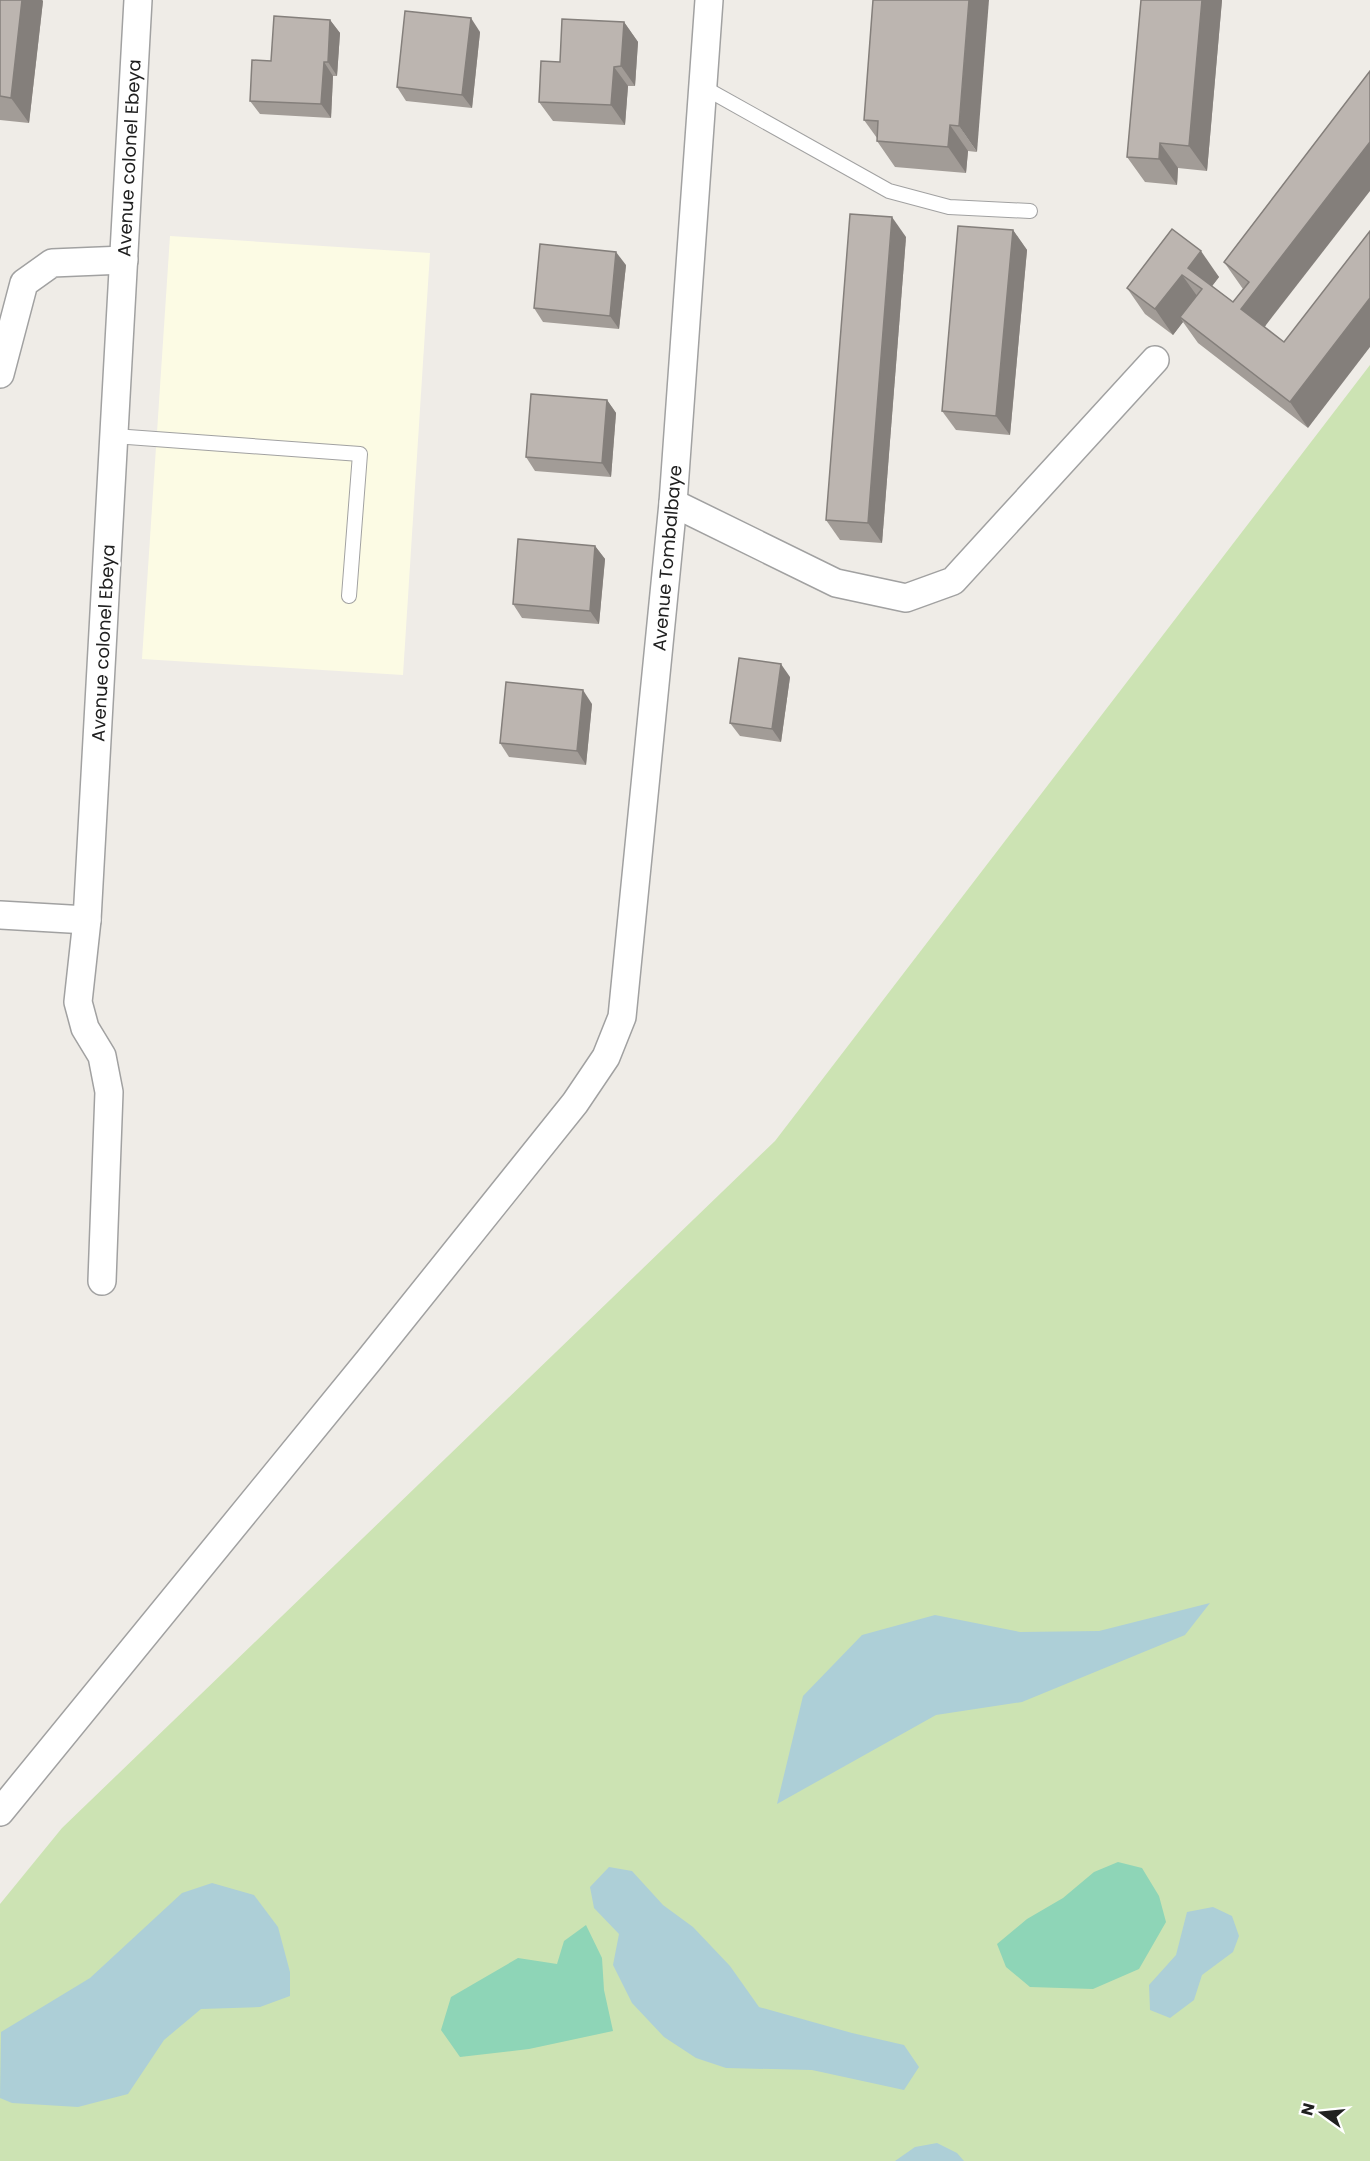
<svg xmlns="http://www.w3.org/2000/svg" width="1370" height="2161" font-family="Poppins,sans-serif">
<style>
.education{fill:#fcfbe4}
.grass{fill:#cce3b3}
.pitch{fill:#8ed5b7}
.water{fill:#adcfd7}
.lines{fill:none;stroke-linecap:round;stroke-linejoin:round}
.lane-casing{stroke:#a1a1a1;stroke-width:16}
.street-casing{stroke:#a1a1a1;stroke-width:30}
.lane{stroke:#fff;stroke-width:14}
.street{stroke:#fff;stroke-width:27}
.wall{fill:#a29c97}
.shaded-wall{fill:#847f7b}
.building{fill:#bcb5b0;stroke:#847f7b;stroke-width:1.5}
.labels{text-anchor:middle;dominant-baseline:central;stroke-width:5;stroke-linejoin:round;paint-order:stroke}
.street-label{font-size:18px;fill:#202020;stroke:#fff}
</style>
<rect width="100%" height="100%" fill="#efece7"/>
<polygon class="education" points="170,236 430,253 403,675 142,659"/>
<polygon class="grass" points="1370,365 1370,2161 0,2161 0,1904 62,1828 775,1141"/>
<g class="pitch">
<polygon points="1118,1862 1142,1868 1159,1896 1166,1922 1139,1969 1093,1989 1030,1987 1006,1967 997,1944 1027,1919 1063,1898 1094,1872"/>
<polygon points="586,1925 602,1958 604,1990 613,2031 529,2049 460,2057 441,2030 451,1997 518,1958 557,1964 564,1941"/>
</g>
<g class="water">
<polygon points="1210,1603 1185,1635 1022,1702 936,1715 777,1804 803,1696 862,1635 935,1615 1020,1632 1099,1631"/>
<polygon points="609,1867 632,1871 663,1905 693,1927 730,1966 759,2007 852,2033 904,2045 919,2067 904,2090 812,2070 726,2068 696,2058 664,2037 632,2003 613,1965 619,1934 594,1908 590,1887"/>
<polygon points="212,1883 254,1895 278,1927 290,1972 290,1996 260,2007 201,2009 164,2040 128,2094 78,2107 12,2103 0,2098 1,2032 90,1978 182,1893"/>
<polygon points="1213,1907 1232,1916 1239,1936 1233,1952 1202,1975 1194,2000 1170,2018 1150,2010 1149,1985 1176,1955 1187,1912"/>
<polygon points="937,2143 957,2153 964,2161 895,2161 915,2147"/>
</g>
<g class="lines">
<defs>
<g id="lane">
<polyline points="703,87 889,191 949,207 1030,211"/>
<polyline points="114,436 360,454 349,596"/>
</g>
<g id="street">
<polyline points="0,374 24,283 52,263 124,260"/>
<polyline points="673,503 836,583 906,598 953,581 1155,360"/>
<polyline points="0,915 87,920"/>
<polyline points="102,1281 109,1092 102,1056 85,1028 78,1002 87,920 138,0"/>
<polyline points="0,1812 369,1360 575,1103 606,1057 622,1017 673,503 709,0"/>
</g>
</defs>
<use href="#lane" class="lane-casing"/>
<use href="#street" class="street-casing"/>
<use href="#lane" class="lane"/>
<use href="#street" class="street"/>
</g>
<g class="wall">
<polygon points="0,0 42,0 43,1 29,123 0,120"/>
<polygon points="873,0 977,152 968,151 966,173 895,167 877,141 877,138 864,120"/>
<polygon points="1141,0 1222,0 1207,171 1178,168 1177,185 1145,182 1127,157"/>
<polygon points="330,20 340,33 337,76 333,76 331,118 260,114 250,101"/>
<polygon points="624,22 638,42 635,86 628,86 625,125 553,121 539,102 560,62"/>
<polygon points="480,32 472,108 406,101 397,87"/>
<polygon points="1370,71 1265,327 1308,428 1198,343 1183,322 1173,335 1145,314 1127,288 1172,229 1219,277 1212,286 1233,302 1243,289 1224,262"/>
<polygon points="1013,230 1027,250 1010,435 956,430 942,411"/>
<polygon points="906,237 882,543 840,540 826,520"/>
<polygon points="626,265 619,329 543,322 534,308"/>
<polygon points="607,400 616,413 611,477 535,471 526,457"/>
<polygon points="595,546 605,559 599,624 522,618 513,604"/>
<polygon points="790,677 781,742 740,736 730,723"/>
<polygon points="592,704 586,765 509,757 500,743"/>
</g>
<g class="shaded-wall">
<polygon points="22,0 42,0 43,1 29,123 11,98"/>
<polygon points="969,0 989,0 977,152 959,126"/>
<polygon points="1202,0 1222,0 1207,171 1189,146"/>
<polygon points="471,18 480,32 472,108 462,95"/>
<polygon points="330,20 340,33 337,76 328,62"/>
<polygon points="624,22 638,42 635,86 621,66"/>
<polygon points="324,62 333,76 331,118 321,104"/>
<polygon points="614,67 628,86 625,125 611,105"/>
<polygon points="950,125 968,151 966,173 948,147"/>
<polygon points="1370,142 1370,191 1259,334 1241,309"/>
<polygon points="1160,143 1178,168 1177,185 1159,159"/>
<polygon points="892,217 906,237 882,543 868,523"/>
<polygon points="1013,230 1027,250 1010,435 996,416"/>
<polygon points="1201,251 1219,277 1206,294 1188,268"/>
<polygon points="616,252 626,265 619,329 610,316"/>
<polygon points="1182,275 1200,300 1180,317 1183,322 1173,335 1155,309"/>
<polygon points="1370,298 1370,347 1308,428 1290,402"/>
<polygon points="607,400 616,413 611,477 602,463"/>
<polygon points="595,546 605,559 599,624 590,611"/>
<polygon points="781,664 790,677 781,742 772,729"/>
<polygon points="583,690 592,704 586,765 577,751"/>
</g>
<g class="building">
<polygon points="0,0 22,0 11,98 0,96"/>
<polygon points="873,0 969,0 959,126 950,125 948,147 877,141 878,121 864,120"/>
<polygon points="1141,0 1202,0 1189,146 1160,143 1159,159 1127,157"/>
<polygon points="405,11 471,18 462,95 397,87"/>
<polygon points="274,16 330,20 328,62 324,62 321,104 250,101 252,60 271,61"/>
<polygon points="562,19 624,22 621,66 614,67 611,105 539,102 541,61 560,62"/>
<polygon points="1370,71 1370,142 1241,309 1284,342 1370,231 1370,298 1290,402 1180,317 1202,289 1182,275 1155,309 1127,288 1172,229 1201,251 1188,268 1233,302 1249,282 1224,262"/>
<polygon points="850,214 892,217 868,523 826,520"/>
<polygon points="958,226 1013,230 996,416 942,411"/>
<polygon points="540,244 616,252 610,316 534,308"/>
<polygon points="531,394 607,400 602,463 526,457"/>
<polygon points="518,539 595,546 590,611 513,604"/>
<polygon points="739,658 781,664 772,729 730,723"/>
<polygon points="506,682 583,690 577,751 500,743"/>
</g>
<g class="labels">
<g class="street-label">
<text transform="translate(129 158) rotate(-87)">Avenue colonel Ebeya</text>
<text transform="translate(667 558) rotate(-85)">Avenue Tombalbaye</text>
<text transform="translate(103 643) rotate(-87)">Avenue colonel Ebeya</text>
</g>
</g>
<g transform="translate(1322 2113) rotate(285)" stroke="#ffffff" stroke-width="4.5" paint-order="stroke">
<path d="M0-4.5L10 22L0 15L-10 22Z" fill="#202020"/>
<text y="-9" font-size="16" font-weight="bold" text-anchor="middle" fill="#202020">N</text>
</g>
</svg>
